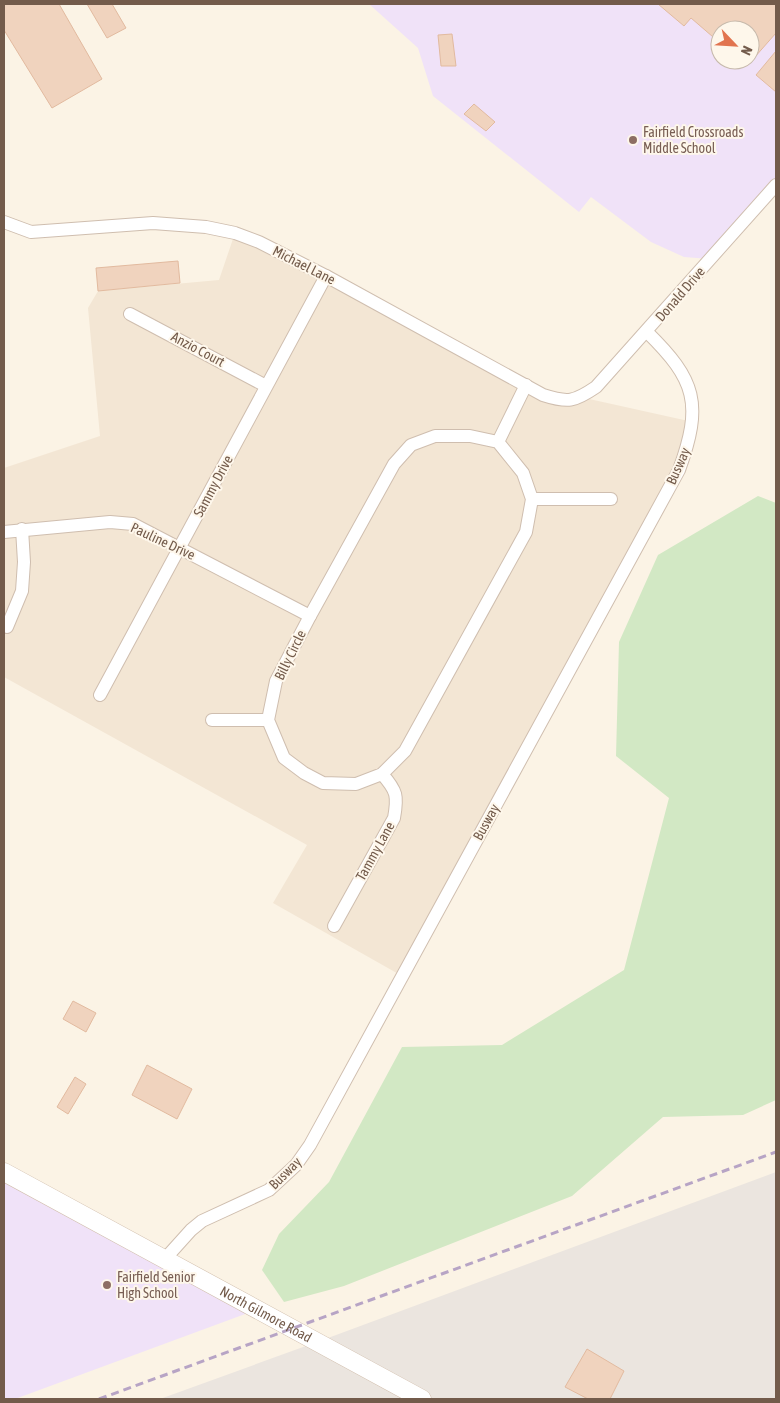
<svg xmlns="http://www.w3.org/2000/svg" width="780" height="1403" font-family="'Asap Condensed',sans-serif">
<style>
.residential{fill:#f3e6d4}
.industrial{fill:#ebe5df}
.education{fill:#f0e2f8;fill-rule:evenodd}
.green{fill:#d2e8c4}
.building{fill:#f0d3be;stroke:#e2ba9f}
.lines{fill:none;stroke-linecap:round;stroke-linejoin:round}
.street-casing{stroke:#cfbeaf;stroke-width:14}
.secondary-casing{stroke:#d1beac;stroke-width:19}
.street{stroke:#fff;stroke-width:12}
.secondary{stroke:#fff;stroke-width:18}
.rail{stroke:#b7a4c5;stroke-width:3;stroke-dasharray:8 5;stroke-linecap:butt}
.education-dot{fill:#8d6e63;stroke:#fef7eb;stroke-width:2}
.labels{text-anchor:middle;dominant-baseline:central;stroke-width:4;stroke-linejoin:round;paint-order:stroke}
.education-label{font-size:14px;fill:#785e54;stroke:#fef7eb;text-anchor:start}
.street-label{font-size:14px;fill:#735b4b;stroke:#fef7eb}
</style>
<rect width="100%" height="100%" fill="#fbf3e5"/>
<polygon class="residential" points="235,233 526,385 693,422 689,443 402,976 273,903 307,845 4,677 4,468 100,436 88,308 98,291 219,280"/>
<polygon class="industrial" points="776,1172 776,1399 160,1399 328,1338"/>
<g class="education">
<path d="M 369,4 L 776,4 L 776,185 L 710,259 L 684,257 L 651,242 L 591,197 L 579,212 L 433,96 L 418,48 ZM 720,30 L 750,30 L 750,60 L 720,60 Z"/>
<polygon points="4,1172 256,1310 15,1399 4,1399"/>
</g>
<polygon class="green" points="758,496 776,503 776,1100 743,1115 663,1117 572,1196 344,1286 284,1302 262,1270 279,1234 329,1182 402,1047 502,1045 624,970 669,798 616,756 619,642 658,555"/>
<g class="building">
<polygon points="4,4 59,4 102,79 52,108 4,30"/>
<polygon points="87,4 112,4 126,28 107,38"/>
<polygon points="658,4 776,4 776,33 747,66 740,60 750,60 750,30 720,30 720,43 691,18 684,26"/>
<polygon points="452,34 456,66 441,66 438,35"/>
<polygon points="776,51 776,92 756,75"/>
<polygon points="474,104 495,122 486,131 464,114"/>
<polygon points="178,261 180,283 98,291 96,268"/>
<polygon points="73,1001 96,1013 86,1032 63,1019"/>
<polygon points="147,1065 192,1089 177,1119 132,1095"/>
<polygon points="75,1077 86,1084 68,1114 57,1107"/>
<polygon points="587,1349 624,1371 610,1399 588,1399 565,1387"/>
</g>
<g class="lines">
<defs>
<g id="street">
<path d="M 4,222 L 31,232 L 153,223 L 206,227 L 235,233 L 259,242 L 326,276 L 543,395 C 568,403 574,402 596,387 L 776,185"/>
<polyline points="130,314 266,386"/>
<polygon points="435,436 470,436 498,442 523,473 532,499 526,532 405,751 382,774 356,784 323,783 304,773 284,758 268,720 276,681 310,616 394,464 411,445"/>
<polyline points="498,442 526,385"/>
<polyline points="532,499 611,499"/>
<polyline points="4,532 110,522 133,524 310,616"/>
<polyline points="7,627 22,591 24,562 22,529"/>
<polyline points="100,695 326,276"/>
<polyline points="212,720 268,720"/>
<path d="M 334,926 L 394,818 C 398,796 397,791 382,774"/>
<path d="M 164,1260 L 191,1230 L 202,1221 L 269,1190 L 296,1165 L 310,1145 L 679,470 C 703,404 696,380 647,332"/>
</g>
<g id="secondary">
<path id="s1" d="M 4,1172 L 422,1399"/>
</g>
</defs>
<use href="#street" class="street-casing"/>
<use href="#secondary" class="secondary-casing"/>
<use href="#street" class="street"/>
<use href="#secondary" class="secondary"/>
<polyline class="rail" points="99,1399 776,1152"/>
</g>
<g class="education-dot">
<circle cx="633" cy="140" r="5"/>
<circle cx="107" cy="1285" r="5"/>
</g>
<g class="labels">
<g class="education-label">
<text x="643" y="132">Fairfield Crossroads<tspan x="643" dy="16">Middle School</tspan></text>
<text x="117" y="1277">Fairfield Senior<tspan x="117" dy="16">High School</tspan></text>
</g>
<g class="street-label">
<text transform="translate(304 265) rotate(27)">Michael Lane</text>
<text transform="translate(680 294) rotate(-49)">Donald Drive</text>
<text transform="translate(198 349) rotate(28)">Anzio Court</text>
<text transform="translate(678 466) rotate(-66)">Busway</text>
<text transform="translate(213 486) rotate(-62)">Sammy Drive</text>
<text transform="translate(163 541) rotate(25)">Pauline Drive</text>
<text transform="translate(290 655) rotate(-64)">Billy Circle</text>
<text transform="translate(486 822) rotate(-61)">Busway</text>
<text transform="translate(375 851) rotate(-61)">Tammy Lane</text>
<text transform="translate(285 1173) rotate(-45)">Busway</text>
<text stroke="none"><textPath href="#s1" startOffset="298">North Gilmore Road</textPath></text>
</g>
</g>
<rect width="780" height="1403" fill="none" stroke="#735b4b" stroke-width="10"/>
<g transform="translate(735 45) rotate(115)"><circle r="24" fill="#fef7eb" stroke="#c6b9ab"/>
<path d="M0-4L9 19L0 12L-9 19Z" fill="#e1744f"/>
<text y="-8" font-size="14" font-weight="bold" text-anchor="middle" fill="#735b4b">N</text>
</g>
</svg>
